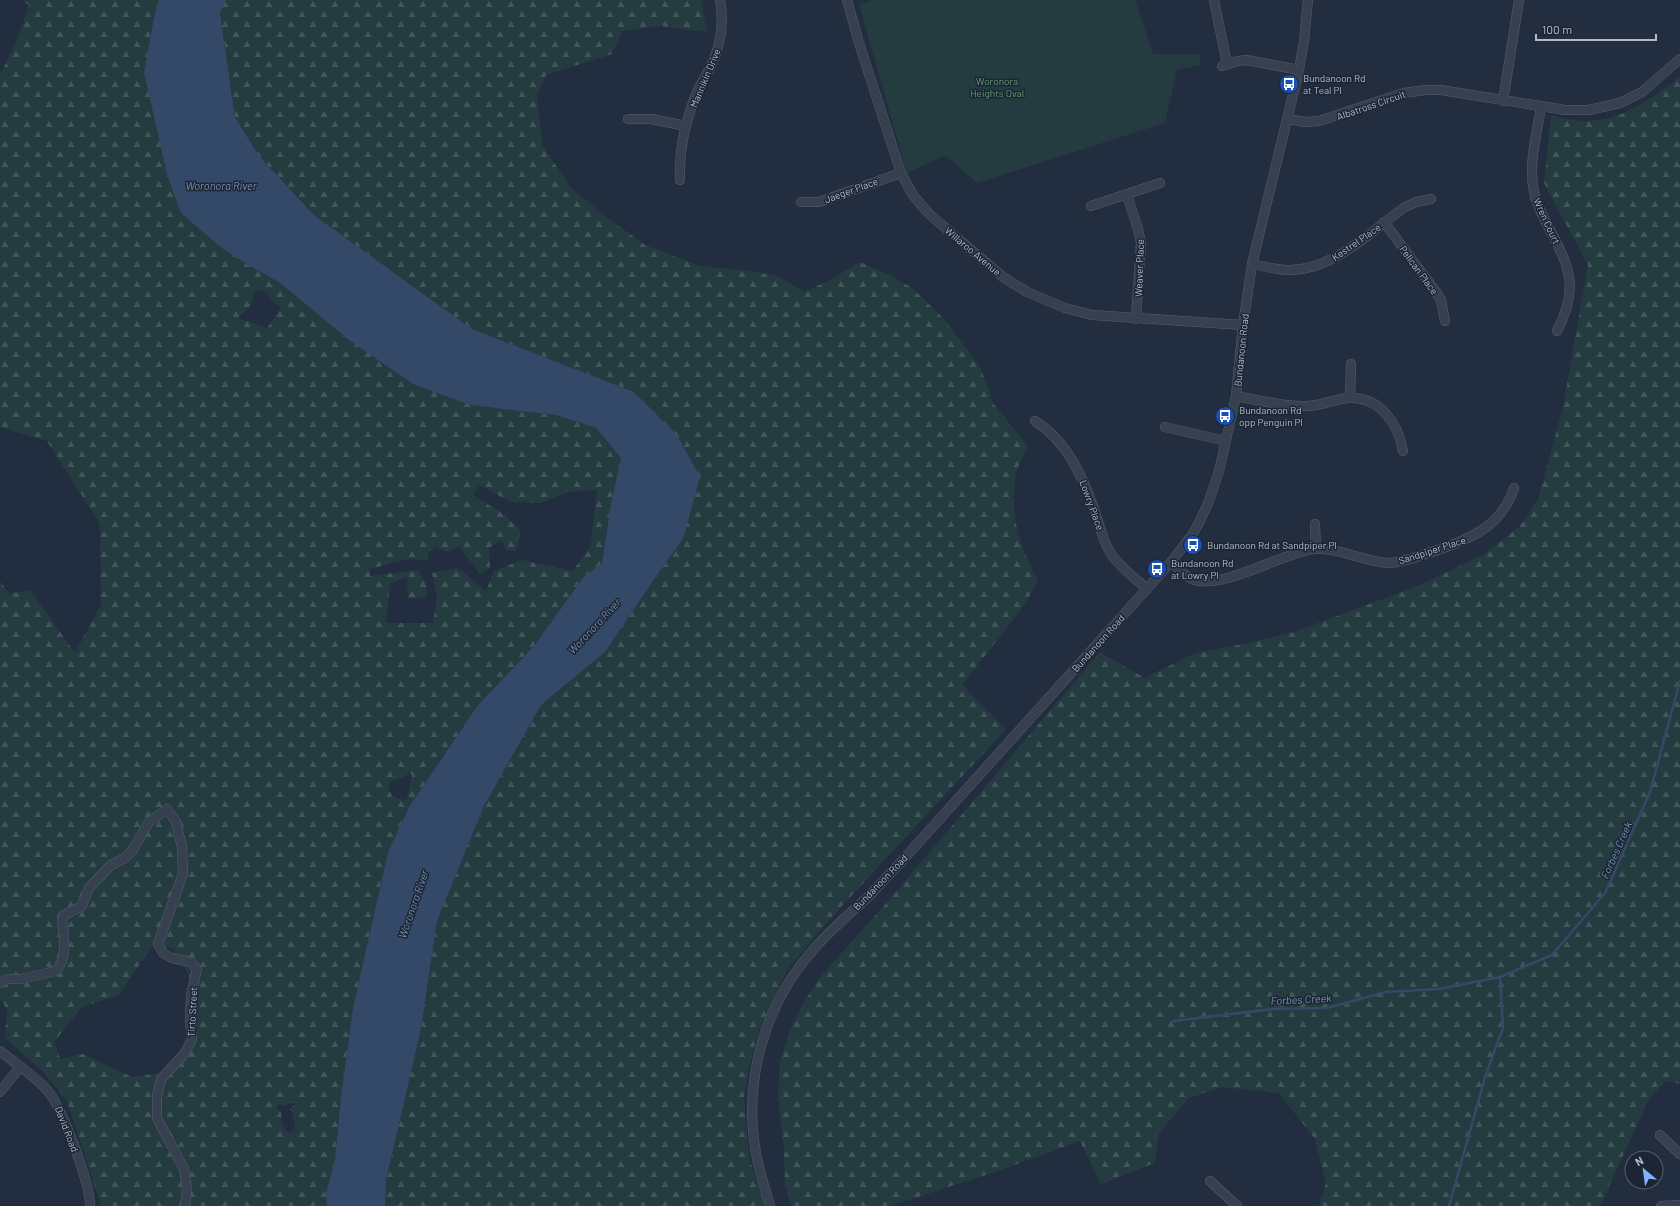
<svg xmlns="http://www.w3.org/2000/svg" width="1680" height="1206" font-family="Barlow,sans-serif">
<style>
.forest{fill:url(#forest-firs);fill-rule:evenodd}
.park{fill:#243c40}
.water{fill:#344967}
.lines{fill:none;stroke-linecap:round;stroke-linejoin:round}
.stream{stroke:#344967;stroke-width:2.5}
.minor-casing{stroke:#545e6c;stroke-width:10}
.minor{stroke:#36404e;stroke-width:9}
.labels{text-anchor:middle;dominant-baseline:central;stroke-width:3;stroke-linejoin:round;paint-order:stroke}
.street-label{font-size:10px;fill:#b2bbca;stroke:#1b2533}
.poi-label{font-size:10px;fill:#b2bbca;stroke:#1b2533;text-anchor:start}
.park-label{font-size:10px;fill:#679c74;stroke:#1b2533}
.water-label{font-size:11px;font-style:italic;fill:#7890b3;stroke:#1b2533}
</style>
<defs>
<pattern id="forest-firs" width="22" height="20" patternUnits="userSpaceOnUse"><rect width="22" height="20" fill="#243c40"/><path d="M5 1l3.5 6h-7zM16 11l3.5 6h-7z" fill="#41565a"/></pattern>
</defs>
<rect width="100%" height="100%" fill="#222e3f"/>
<g class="forest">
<path d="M 21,0 L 159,0 L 155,12 L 144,73 L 240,260 L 280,283 L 349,340 L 470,405 L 556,415 L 596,428 L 621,458 L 611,504 L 602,563 L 583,578 L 534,646 L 478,705 L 409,807 L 388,852 L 353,1008 L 341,1096 L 335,1160 L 326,1193 L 327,1206 L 99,1206 L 100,1202 L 67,1101 L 43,1071 L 5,1038 L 7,1010 L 0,997 L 0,581 L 9,593 L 31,591 L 75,653 L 101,605 L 100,524 L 47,441 L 0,427 L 0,75 L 18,38 L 29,5 ZM 255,290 L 266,292 L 270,299 L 281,308 L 267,328 L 238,318 L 250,306 ZM 479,485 L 511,502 L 541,503 L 567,492 L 597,490 L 591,545 L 573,571 L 522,560 L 494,571 L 486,591 L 458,568 L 432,573 L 437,595 L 433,623 L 386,623 L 390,583 L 407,578 L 408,599 L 427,597 L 426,582 L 422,578 L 418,570 L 370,576 L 369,569 L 408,559 L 428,560 L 428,554 L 436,547 L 448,552 L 459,546 L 480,574 L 490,568 L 489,548 L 501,540 L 507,551 L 516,550 L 521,531 L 505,515 L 473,495 ZM 409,773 L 412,775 L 407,799 L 403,800 L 392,796 L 388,787 L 391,781 L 402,778 ZM 152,946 L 172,948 L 188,973 L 195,1027 L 189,1054 L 159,1073 L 132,1077 L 83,1054 L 60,1059 L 54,1042 L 82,1007 L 119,995 ZM 292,1102 L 295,1104 L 289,1110 L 293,1113 L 295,1128 L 290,1133 L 286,1132 L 282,1123 L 281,1112 L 276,1108 L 279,1104 L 285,1106 Z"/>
<path d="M 226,0 L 701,0 L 707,32 L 661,26 L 622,31 L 612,54 L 546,75 L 537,95 L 542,145 L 571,188 L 609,219 L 645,245 L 700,266 L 749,271 L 778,276 L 804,292 L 830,280 L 860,262 L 894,277 L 912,288 L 944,319 L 981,369 L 993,403 L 1027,445 C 1024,455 1018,465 1016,474 C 1009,516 1019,545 1038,581 L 1023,607 L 962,685 L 1006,729 L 830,919 L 786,971 L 758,1033 L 749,1068 L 744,1098 L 749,1158 L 765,1206 L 385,1206 L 386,1180 L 421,1029 L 437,921 L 484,806 L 541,705 L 605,652 L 650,585 L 683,539 L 634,392 L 472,329 L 314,215 L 259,156 L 235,117 L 220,13 Z"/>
<path d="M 1680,77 L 1680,1084 L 1666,1081 L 1649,1099 L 1600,1206 L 1319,1206 L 1326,1183 L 1315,1139 L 1279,1093 L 1222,1087 L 1189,1098 L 1158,1134 L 1155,1163 L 1101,1184 L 1080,1141 L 1001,1170 L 890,1206 L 792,1206 L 785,1186 L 784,1150 L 778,1096 L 780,1061 L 791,1028 L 801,1007 L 821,976 L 883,907 L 1100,652 L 1145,678 L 1195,653 L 1248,643 L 1294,632 L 1420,585 L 1484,554 L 1519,527 L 1538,500 L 1563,407 L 1588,265 L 1544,183 L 1551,116 C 1563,118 1578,122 1590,121 C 1624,119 1654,97 1680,77 Z"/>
</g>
<polygon class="park" points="874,0 1135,0 1153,54 1200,54 1200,65 1177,70 1165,123 977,183 945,155 907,173 859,5"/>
<polygon class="water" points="159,0 226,0 220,13 235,117 259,156 314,215 472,329 634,392 677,435 700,477 683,539 650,585 605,652 541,705 484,806 437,921 421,1029 386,1180 385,1206 327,1206 326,1193 335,1160 341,1096 353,1008 388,852 409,807 478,705 534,646 583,578 602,563 611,504 621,458 596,428 556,415 470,405 413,384 349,340 280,283 240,260 218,245 181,213 168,178 144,73 155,12"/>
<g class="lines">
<g class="stream">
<polyline points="1173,1021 1273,1009 1327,1008 1386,992 1439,989 1500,977 1552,955 1605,893 1650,792 1680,681"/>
<polyline points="1449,1206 1486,1074 1503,1028 1500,977"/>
</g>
<defs>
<g id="minor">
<polyline points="847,0 859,43 901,173 913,195 929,214 1003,277 1027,292 1065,308 1092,315 1243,325"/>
<polyline points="1214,0 1227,64"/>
<polyline points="1222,66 1238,61 1247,60 1299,70"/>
<polyline points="1503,101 1519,0"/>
<path d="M 1541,107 C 1537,134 1528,164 1534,192 C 1536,203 1541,212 1546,222 C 1568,265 1581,285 1557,331"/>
<polyline points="628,119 651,119 686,126"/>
<polyline points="1288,119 1305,122 1319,121 1404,93 1426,90 1441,90 1565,110 1589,110 1620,103 1642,92 1680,59"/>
<path d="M 680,180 C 679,149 686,118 698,90 C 702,82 707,74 711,66 C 721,45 724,22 720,0"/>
<polyline points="1127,195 1138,229 1141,243 1136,319"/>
<polyline points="801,202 819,202 901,173"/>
<polyline points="1091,206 1160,183"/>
<polyline points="1384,222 1436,292 1441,300 1445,321"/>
<path d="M 1252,264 C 1265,267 1278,270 1291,270 C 1335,269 1371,231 1405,207 L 1416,202 L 1431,199"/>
<path d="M 1236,396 C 1259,400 1283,407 1306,406 C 1321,406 1334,399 1348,398 C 1380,396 1398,423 1403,451"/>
<polyline points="1350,398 1351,364"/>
<path d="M 1035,421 C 1068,442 1084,479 1096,515 C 1100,527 1103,541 1110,552 C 1119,567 1134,577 1147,589"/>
<polyline points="1165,427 1226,441"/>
<polyline points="1315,524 1316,549"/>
<path d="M 1171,562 C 1177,568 1184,575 1192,579 C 1222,591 1281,553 1314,549 C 1339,547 1364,562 1388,563 C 1402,563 1416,557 1429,553 C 1466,540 1501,529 1514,488"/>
<path d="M 0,983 L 7,979 L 21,979 L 56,971 C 68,958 64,935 62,920 L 64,915 L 82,906 L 89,888 L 111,865 L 125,858 L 132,851 L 149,822 L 167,809 L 176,822 L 182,847 L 183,874 L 158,944 L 163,953 L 172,958 L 191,962 L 197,969 L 191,995 L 190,1022 L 192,1039 L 185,1053 L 161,1079 L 157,1096 L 157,1118 L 184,1169 L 187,1190 L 185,1206"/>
<path d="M 0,1051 C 15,1063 35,1076 47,1090 C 62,1107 90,1183 90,1206"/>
<polyline points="0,1092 20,1067"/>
<polyline points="1660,1135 1680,1154"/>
<polyline points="1210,1181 1237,1206"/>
<path d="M 770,1206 C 765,1189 759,1171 756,1153 C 743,1081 764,1005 813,950 C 831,929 852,912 872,893 C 882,882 891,872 901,862 L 1171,562 L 1192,535 L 1199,523 L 1209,501 L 1219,471 L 1236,396 L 1243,325 L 1252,264 L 1299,70 L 1304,41 L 1308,0"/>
<polyline points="1661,1206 1680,1205"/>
</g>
</defs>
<use href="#minor" class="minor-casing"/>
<use href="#minor" class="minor"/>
</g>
<defs>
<symbol id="bus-disc" viewBox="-11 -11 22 22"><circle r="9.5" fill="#1a4fb4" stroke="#1b2533"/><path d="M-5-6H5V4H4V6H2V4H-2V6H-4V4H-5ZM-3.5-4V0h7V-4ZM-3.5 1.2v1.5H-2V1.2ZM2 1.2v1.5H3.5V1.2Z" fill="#fff"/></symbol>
</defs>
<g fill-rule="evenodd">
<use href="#bus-disc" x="1278" y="73" width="22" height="22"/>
<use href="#bus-disc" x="1214" y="405" width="22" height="22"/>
<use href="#bus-disc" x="1182" y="534" width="22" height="22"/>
<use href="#bus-disc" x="1146" y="558" width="22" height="22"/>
</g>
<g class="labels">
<g class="street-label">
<text transform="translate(705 78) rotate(-67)">Mannikin Drive</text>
<text transform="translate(1371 105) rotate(-19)">Albatross Circuit</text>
<text transform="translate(851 190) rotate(-20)">Jaeger Place</text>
<text transform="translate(1547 221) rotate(65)">Wren Court</text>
<text transform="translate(1356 242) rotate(-35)">Kestrel Place</text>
<text transform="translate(973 251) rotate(40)">Willaroo Avenue</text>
<text transform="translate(1139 268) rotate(-88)">Weaver Place</text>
<text transform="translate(1419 270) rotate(54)">Pelican Place</text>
<text transform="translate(1241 350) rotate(-84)">Bundanoon Road</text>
<text transform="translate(1092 505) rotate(70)">Lowry Place</text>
<text transform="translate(1432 550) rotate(-18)">Sandpiper Place</text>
<text transform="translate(1098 643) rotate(-48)">Bundanoon Road</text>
<text transform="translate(880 882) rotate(-46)">Bundanoon Road</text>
<text transform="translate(192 1012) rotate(-87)">Tirto Street</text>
<text transform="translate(67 1129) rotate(69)">David Road</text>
</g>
<g class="poi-label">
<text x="1303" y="78">Bundanoon Rd<tspan x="1303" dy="12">at Teal Pl</tspan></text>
<text x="1239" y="410">Bundanoon Rd<tspan x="1239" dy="12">opp Penguin Pl</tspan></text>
<text x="1207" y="545">Bundanoon Rd at Sandpiper Pl</text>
<text x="1171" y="563">Bundanoon Rd<tspan x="1171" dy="12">at Lowry Pl</tspan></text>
</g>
<g class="park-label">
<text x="997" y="81">Woronora<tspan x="997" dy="12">Heights Oval</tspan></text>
</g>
<g class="water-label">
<text x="221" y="185">Woronora River</text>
<text transform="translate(594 626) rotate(-47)">Woronora River</text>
<text transform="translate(1616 850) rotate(-66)">Forbes Creek</text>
<text transform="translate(413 904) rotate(-71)">Woronora River</text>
<text transform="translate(1301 999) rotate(-3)">Forbes Creek</text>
</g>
</g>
<g transform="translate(1644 1170) rotate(331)"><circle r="19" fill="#1b2533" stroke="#57616f"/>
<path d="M0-3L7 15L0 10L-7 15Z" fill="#82b1fe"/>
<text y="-6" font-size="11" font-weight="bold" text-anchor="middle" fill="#b2bbca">N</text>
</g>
<path d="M1536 34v6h120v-6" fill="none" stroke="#b2bbca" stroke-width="2"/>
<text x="1542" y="34" font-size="12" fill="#b2bbca" stroke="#1b2533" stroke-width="3" paint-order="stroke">100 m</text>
</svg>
